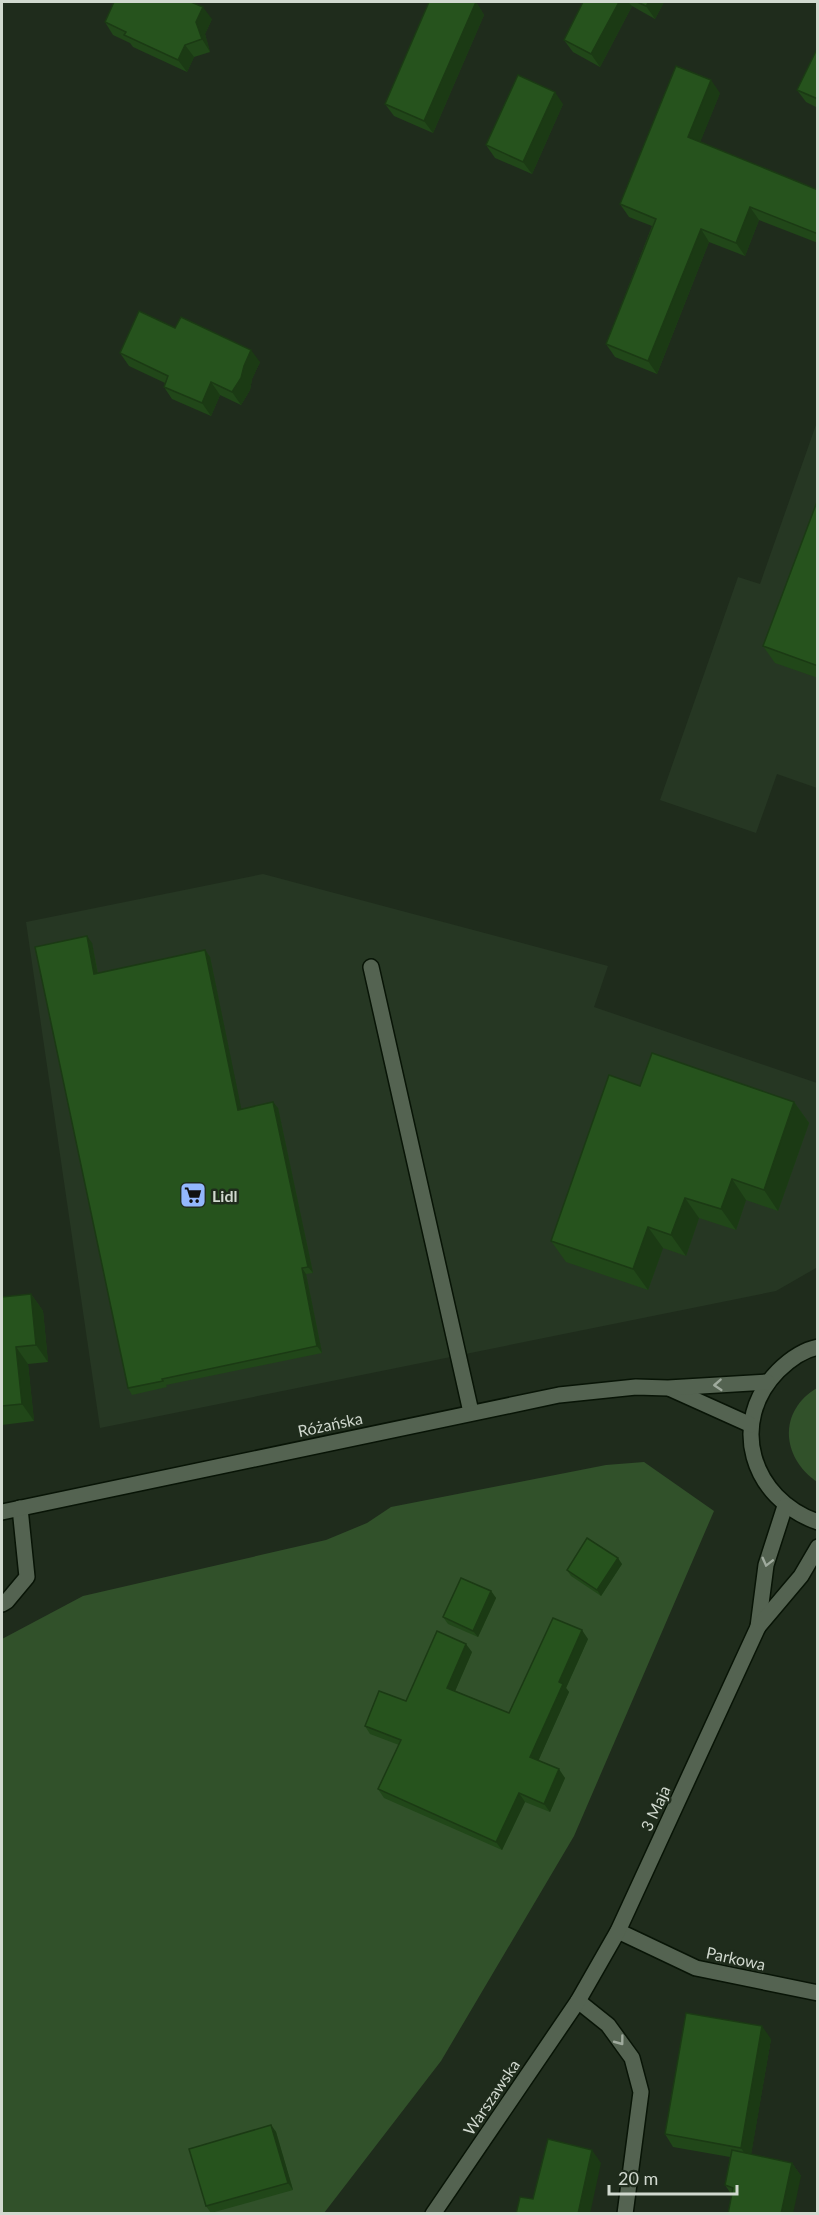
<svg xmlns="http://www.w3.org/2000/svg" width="819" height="2215" font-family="Lato,sans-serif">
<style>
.built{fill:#263723}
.green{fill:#31512a}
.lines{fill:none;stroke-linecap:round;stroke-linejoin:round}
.service-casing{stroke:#081406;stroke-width:18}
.minor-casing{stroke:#081406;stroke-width:18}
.tertiary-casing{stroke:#081406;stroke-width:18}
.service{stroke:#546351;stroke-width:15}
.minor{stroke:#546351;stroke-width:15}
.tertiary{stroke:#546351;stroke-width:15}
.wall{fill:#214719}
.shaded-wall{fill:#1b3a14}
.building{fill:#26531d;stroke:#1b3a14;stroke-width:1.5}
.oneway{stroke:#9faa9d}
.labels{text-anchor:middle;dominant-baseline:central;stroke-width:5;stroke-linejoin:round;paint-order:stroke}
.poi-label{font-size:16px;font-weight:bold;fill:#d1d9cf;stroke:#1f2c1c;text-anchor:start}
.street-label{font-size:16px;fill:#d1d9cf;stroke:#1f2c1c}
</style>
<rect width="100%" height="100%" fill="#1f2c1c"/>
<g class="built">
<polygon points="817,422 817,788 777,774 756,833 660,800 738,577 760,584"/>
<polygon points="263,874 608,966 594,1007 817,1083 818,1264 816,1268 776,1291 100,1428 26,922"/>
</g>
<g class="green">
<path d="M 817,1388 L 817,1482 C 781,1457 778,1411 817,1388 Z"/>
<polygon points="644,1462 714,1511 574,1836 441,2061 324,2213 2,2214 2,1639 83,1596 326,1540 367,1523 391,1507 606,1465"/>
</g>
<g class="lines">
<defs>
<polyline id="service" points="371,967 471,1412"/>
<g id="minor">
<polyline points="2,1604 7,1601 27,1577 20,1508"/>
<polyline points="618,1931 696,1968 818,1993"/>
<polyline points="578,2001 608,2025 632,2058 641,2092 625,2214"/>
</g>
<g id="tertiary">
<path d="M 818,1347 C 803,1350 789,1360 778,1371 C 728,1422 751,1499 818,1522"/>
<polyline points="671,1389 751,1425"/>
<polyline points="2,1512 559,1395 636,1387 668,1388 767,1382"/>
<polyline points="758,1627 766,1565 785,1506"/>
<polyline points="433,2214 578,2001 618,1931 758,1627 801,1576 818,1547"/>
</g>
</defs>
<use href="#service" class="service-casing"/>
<use href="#minor" class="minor-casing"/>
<use href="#tertiary" class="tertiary-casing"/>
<use href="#service" class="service"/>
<use href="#minor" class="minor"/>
<use href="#tertiary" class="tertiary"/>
</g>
<g class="wall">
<polygon points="476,2 484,15 433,133 394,116 385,104"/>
<polygon points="583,2 664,2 655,19 632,6 600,67 573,52 564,40"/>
<polygon points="212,19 205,34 210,52 194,57 187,72 133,47 130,43 113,35 105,22"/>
<polygon points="818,47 818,108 806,102 797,90"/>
<polygon points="720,93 700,142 818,190 818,243 759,220 745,256 709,242 657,374 615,357 606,344 652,226 629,217 620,204"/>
<polygon points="563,104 532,174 495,158 486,145"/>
<polygon points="175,328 260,362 252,379 250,390 241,405 220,395 211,416 172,399 164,387 165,383 129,366 120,353"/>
<polygon points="818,499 818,678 775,663 763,646"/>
<polygon points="92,943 98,973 205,950 210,957 241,1109 278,1108 313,1273 306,1274 322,1353 166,1385 167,1387 132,1395 128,1388"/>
<polygon points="640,1086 794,1102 809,1123 778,1211 746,1200 736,1230 699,1218 686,1256 663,1248 648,1290 566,1262 551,1241"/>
<polygon points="31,1294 43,1311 48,1362 28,1364 34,1421 2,1425 2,1297"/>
<polygon points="622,1564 601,1596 571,1576 567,1570"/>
<polygon points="491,1591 496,1598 478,1637 448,1624 443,1617"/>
<polygon points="588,1639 566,1688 569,1692 538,1761 565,1778 550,1812 525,1802 502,1850 384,1798 378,1789 399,1745 370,1734 365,1726 406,1701 472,1652 455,1691 509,1713"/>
<polygon points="771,2039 751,2154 792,2163 801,2176 731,2194 725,2185 730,2157 673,2147 665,2134"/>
<polygon points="271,2125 276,2132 293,2190 211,2213 206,2206"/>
</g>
<g class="shaded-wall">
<polygon points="476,2 484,15 433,133 424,121"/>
<polygon points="619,2 628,2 632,6 600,67 591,54"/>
<polygon points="649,2 664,2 655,19 646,6"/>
<polygon points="203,7 212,19 205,34 210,52 202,39 196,22"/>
<polygon points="185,45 194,57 187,72 178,60"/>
<polygon points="711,80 720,93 697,150 688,137"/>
<polygon points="555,92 563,104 532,174 523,162"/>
<polygon points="750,207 759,220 745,256 736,243"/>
<polygon points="701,229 709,242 657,374 648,361"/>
<polygon points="251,350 260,362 252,379 250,390 241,405 232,392"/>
<polygon points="211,382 220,395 211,416 202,403"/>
<polygon points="87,936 92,943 99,981 94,974"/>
<polygon points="205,950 210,957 243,1117 238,1110"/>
<polygon points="273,1102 278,1108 313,1273 308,1267"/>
<polygon points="794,1102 809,1123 778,1211 764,1190"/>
<polygon points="732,1179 746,1200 736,1230 721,1209"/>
<polygon points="685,1198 699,1218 686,1256 671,1235"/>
<polygon points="648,1227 663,1248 648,1290 633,1269"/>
<polygon points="302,1268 306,1274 322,1353 317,1346"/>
<polygon points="31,1294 43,1311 48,1362 36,1345"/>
<polygon points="16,1347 28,1364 34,1421 22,1404"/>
<polygon points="618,1558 622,1564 601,1596 597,1590"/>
<polygon points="491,1591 496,1598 478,1637 473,1631"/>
<polygon points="582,1630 588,1639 566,1688 569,1692 536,1766 530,1757 559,1682"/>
<polygon points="466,1644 472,1652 453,1696 447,1688"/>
<polygon points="559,1769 565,1778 550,1812 544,1804"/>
<polygon points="519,1793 525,1802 502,1850 496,1842"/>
<polygon points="762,2026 771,2039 750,2161 741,2148"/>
<polygon points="271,2125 276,2132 293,2190 288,2183"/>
<polygon points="592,2150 601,2163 590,2214 578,2214"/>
<polygon points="792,2163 801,2176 793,2214 781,2214"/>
</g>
<g class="building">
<polygon points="114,2 191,2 203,7 196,22 202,39 185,45 178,60 124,35 126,32 105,22"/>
<polygon points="429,2 476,2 424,121 385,104"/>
<polygon points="583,2 619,2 591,54 564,40"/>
<polygon points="637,2 649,2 646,6"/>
<polygon points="818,47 818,99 797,90"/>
<polygon points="676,66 711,80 688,137 818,190 818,234 750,207 736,243 701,229 648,361 606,344 656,219 620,204"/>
<polygon points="518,75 555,92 523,162 486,145"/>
<polygon points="139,311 175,328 181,317 251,350 244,366 241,378 232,392 211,382 202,403 164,387 168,376 120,353"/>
<polygon points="818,499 818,666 763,646"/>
<polygon points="87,936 94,974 205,950 238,1110 273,1102 308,1267 302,1268 317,1346 162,1379 163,1381 128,1388 35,947"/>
<polygon points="652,1053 794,1102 764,1190 732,1179 721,1209 685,1198 671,1235 648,1227 633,1269 551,1241 609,1075 640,1086"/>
<polygon points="31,1294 36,1345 16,1347 22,1404 2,1406 2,1297"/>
<polygon points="587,1538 618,1558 597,1590 567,1570"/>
<polygon points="461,1578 491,1591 473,1631 443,1617"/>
<polygon points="553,1618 582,1630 559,1682 563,1684 530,1757 559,1769 544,1804 519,1793 496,1842 378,1789 401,1740 365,1726 379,1691 406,1701 437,1631 466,1644 447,1688 509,1713"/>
<polygon points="686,2013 762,2026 741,2148 665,2134"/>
<polygon points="271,2125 288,2183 206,2206 189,2149"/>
<polygon points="548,2139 592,2150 578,2214 516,2214 520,2197 533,2199"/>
<polygon points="732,2150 792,2163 781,2214 728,2214 733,2188 725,2185"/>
</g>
<defs><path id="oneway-chevron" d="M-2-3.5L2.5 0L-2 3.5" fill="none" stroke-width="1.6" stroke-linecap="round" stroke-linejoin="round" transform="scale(1.5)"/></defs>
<g class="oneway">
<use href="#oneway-chevron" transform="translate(718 1385) rotate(176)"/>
<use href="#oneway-chevron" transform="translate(767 1562) rotate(104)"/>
<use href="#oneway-chevron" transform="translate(620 2041) rotate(53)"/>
</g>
<defs>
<symbol id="supermarket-square" viewBox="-11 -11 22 22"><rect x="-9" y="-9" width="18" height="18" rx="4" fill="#93b7fd" stroke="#1f2c1c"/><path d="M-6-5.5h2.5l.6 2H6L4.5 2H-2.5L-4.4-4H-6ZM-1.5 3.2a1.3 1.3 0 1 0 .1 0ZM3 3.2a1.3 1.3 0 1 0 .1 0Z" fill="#111"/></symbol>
</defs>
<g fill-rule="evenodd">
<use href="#supermarket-square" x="178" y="1180" width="30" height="30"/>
</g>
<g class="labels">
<g class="poi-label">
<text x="212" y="1195">Lidl</text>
</g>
<g class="street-label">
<text transform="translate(330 1424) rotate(-12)">Różańska</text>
<text transform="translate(655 1808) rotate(-65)">3 Maja</text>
<text transform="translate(736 1958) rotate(12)">Parkowa</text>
<text transform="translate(491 2097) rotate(-56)">Warszawska</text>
</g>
</g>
<rect width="819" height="2215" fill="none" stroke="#d1d9cf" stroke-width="6"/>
<path d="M609 2185v9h128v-9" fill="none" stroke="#d1d9cf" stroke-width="3"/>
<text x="618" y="2185" font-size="18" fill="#d1d9cf" stroke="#1f2c1c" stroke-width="4.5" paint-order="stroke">20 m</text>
</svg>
